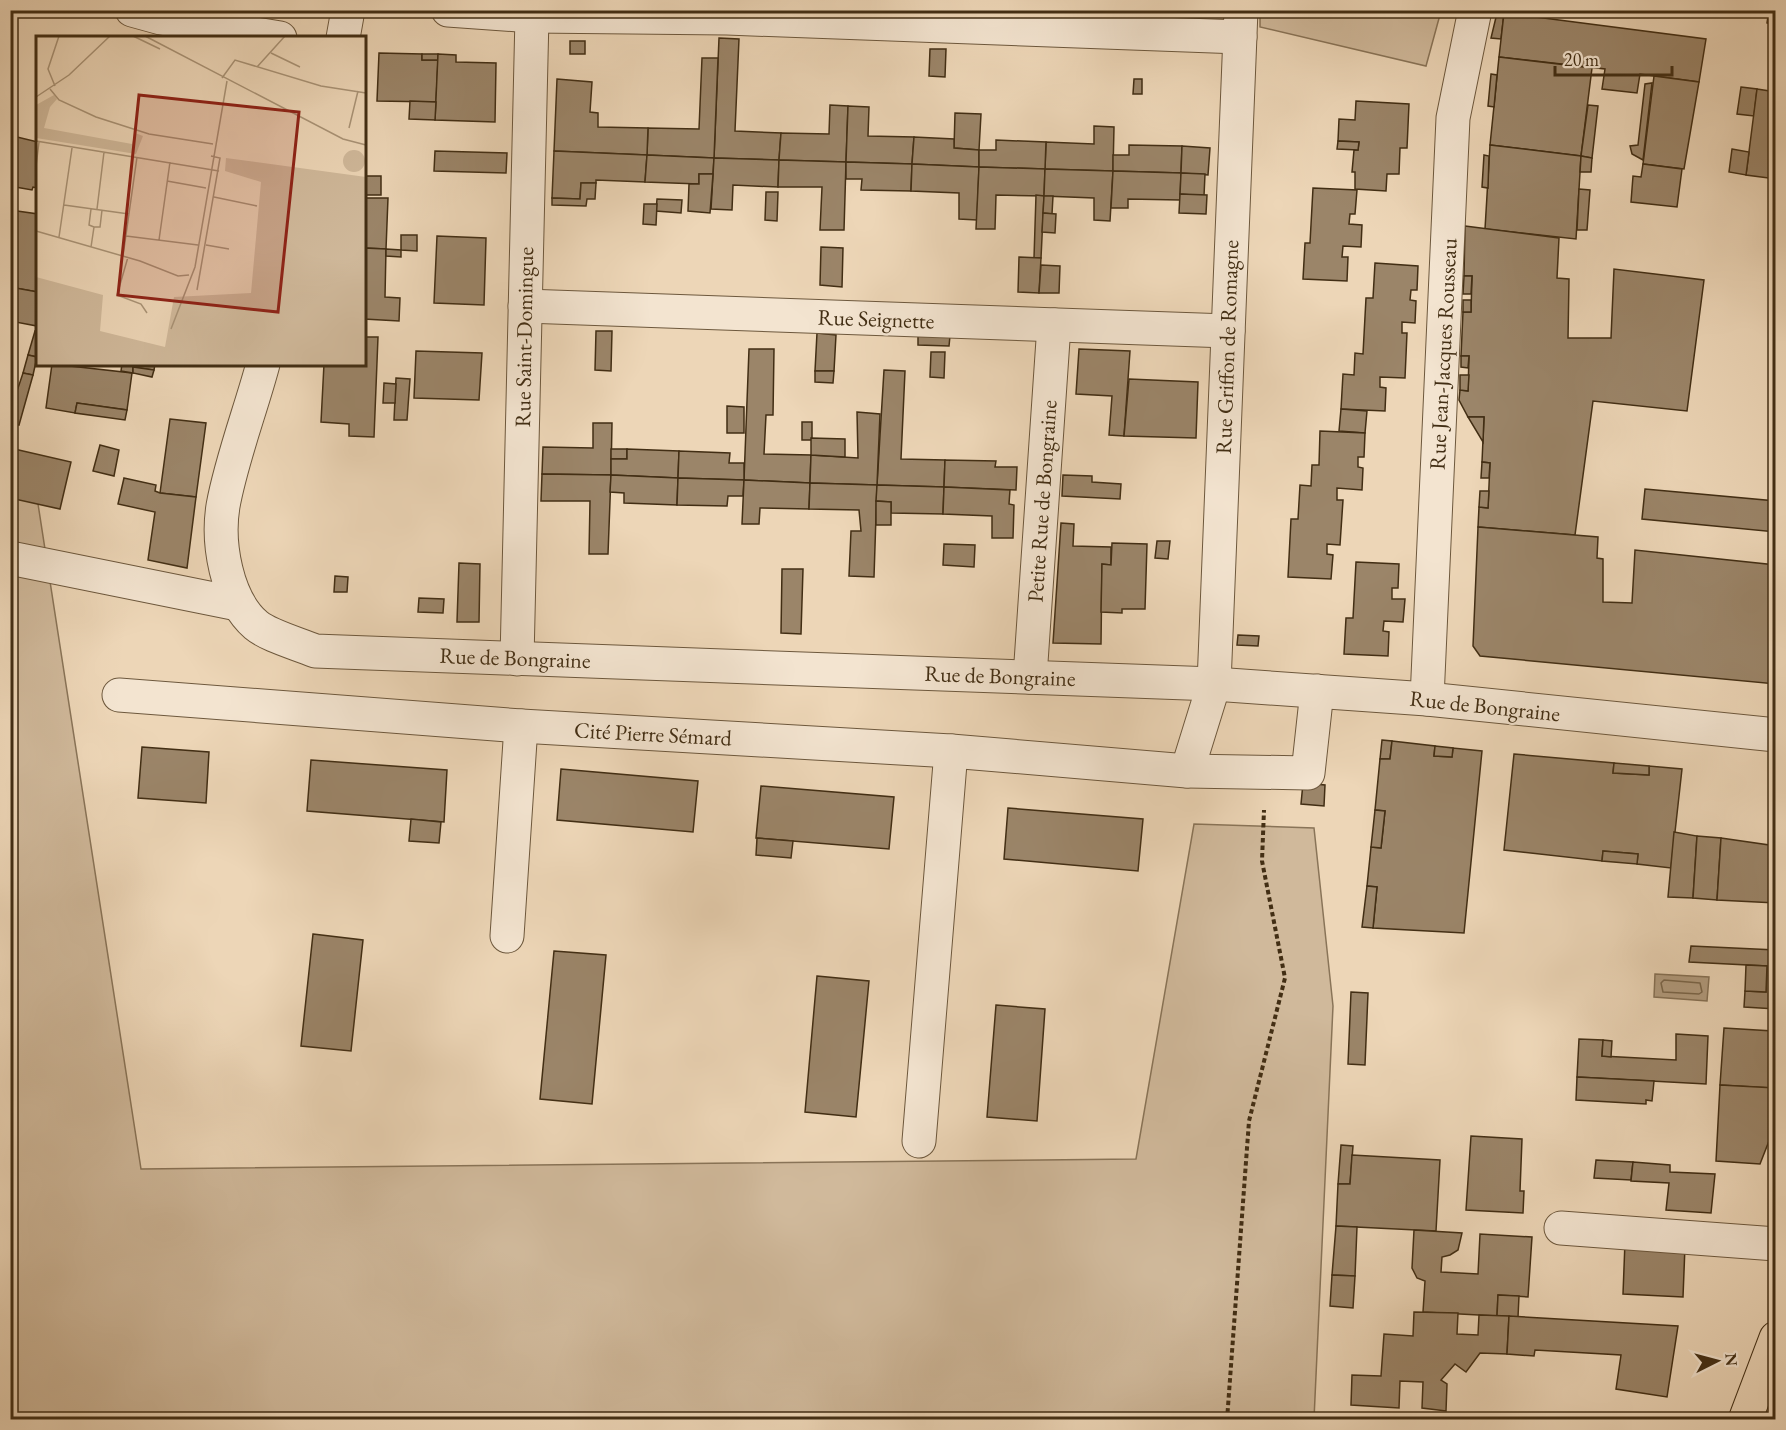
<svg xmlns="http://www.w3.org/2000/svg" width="1786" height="1430" font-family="'EB Garamond',serif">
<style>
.green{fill:#d0b99b;stroke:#897458;stroke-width:1.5}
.water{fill:#b39d80;stroke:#867155;stroke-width:1.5}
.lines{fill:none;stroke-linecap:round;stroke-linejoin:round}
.shore{stroke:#7a664a;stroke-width:1.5}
.building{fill:#9b8569;stroke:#422e14;stroke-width:1.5}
.minor-casing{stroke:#6d583d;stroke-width:35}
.major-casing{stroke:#422e14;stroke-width:35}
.path{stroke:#422e14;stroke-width:4;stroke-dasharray:4.5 3;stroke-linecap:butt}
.minor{stroke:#f3e4d0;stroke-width:33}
.major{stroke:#edd6b7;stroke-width:33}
.labels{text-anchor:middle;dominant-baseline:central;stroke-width:4.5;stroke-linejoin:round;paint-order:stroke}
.street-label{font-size:22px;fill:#422e14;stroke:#f3e4d0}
.inset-road{fill:none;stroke:#a99376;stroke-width:1.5}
.view{fill:#8f2418;fill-opacity:0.15;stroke:#8f2418;stroke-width:3}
.inset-edge{fill:none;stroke:#422e14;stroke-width:3}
</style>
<rect width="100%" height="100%" fill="#edd6b7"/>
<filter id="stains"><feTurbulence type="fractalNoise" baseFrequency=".00333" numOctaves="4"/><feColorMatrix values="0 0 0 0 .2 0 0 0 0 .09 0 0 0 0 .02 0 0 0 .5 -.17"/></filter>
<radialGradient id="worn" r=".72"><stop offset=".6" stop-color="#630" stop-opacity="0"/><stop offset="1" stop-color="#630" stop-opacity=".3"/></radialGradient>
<g class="green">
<polygon points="1260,11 1260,10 1441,11 1426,66 1260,27"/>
<polygon points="10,490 36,491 141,1169 1136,1159 1194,824 1314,828 1333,1006 1314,1419 11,1419"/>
</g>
<polygon class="water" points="1655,974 1709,977 1707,1001 1654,997"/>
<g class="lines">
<polygon class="shore" points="1664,980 1700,983 1702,992 1699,994 1663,992 1661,983"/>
</g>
<g class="building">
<polygon points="1769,10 1776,11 1776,25 1767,23"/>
<polygon points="1497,13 1504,13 1501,39 1491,38"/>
<polygon points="1504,13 1706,39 1699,82 1640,74 1637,93 1602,89 1605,69 1499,57"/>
<polygon points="719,38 739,39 735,131 781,133 779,160 714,158"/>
<rect x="570" y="41" width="15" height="13"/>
<polygon points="930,49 946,49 945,77 929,76"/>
<polygon points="379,53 422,54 422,60 438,60 436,102 377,101"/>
<rect x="422" y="54" width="16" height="6"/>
<polygon points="438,54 456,55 456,62 496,63 495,122 435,120"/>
<polygon points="1499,57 1592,68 1581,156 1490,145"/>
<polygon points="702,58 718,58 714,158 647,155 648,128 699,129"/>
<polygon points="1491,74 1497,75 1494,107 1488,106"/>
<polygon points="1654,76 1699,82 1684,169 1643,164"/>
<polygon points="557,79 592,82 590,112 598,113 598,127 648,128 647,155 554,151"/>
<polygon points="1134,79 1142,79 1142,94 1133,94"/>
<polygon points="1652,83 1643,160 1632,154 1630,146 1638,145 1645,84"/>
<polygon points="1741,87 1757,89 1754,116 1737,114"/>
<polygon points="1757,89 1776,92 1776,179 1746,175"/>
<polygon points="410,101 436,102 435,120 409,119"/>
<polygon points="1356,101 1409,104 1407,148 1400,148 1399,174 1387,174 1386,191 1355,189 1355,172 1352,172 1354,150 1358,150 1359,142 1338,141 1339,119 1355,120"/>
<polygon points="830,105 848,106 846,162 779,160 781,133 829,134"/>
<polygon points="1588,105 1598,106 1592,158 1581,156"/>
<polygon points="848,106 869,107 868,136 914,137 912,164 846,162"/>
<polygon points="955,113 981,114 979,150 954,148"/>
<polygon points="1094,126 1114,127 1113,171 1045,169 1046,142 1094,144"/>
<polygon points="17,137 38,142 38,188 33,187 32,190 10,186 10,171"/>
<polygon points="914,137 954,139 954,148 979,150 979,167 912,164"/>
<polygon points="996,140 1046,142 1045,169 979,167 979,150 996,150"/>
<polygon points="1338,141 1359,142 1358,150 1337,149"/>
<polygon points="1129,145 1182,146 1181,173 1113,171 1113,155 1129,155"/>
<polygon points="1490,145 1581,156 1576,239 1485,229"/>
<polygon points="1182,146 1210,148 1208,175 1181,173"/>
<polygon points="1732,149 1749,152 1746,175 1729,172"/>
<polygon points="435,151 507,153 506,173 434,171"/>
<polygon points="554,151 647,155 645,182 596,180 596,183 581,183 580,199 552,198"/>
<polygon points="647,155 714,158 713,174 699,174 699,184 645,182"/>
<polygon points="1484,155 1489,156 1488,188 1482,187"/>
<polygon points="1581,156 1592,158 1591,172 1580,172"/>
<polygon points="714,158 779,160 778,187 733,185 732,210 711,209"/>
<polygon points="779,160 846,162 844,230 820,230 822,187 778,187"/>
<polygon points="846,162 912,164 911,191 861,190 862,179 846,179"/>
<polygon points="912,164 979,167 977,220 959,219 959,193 911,191"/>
<polygon points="1643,164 1682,169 1677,207 1631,202 1633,176 1641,177"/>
<polygon points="979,167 1045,169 1044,196 996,195 995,229 976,229"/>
<polygon points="1045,169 1113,171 1110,221 1094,220 1094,198 1044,196"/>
<polygon points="1113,171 1181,173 1180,200 1128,199 1128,208 1111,208"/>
<polygon points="1181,173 1205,174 1204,196 1180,194"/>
<polygon points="699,174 713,174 710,213 688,211 689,184 699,184"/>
<rect x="364" y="176" width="17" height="19"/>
<polygon points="581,183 596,183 595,199 587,199 586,206 552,205 552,198 580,199"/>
<polygon points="1313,188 1357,190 1355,214 1350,214 1349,224 1362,225 1361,247 1343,246 1342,257 1348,257 1347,281 1303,279 1305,243 1310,243"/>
<polygon points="1579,189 1590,190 1587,230 1577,230"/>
<polygon points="766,192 778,192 777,221 765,220"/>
<polygon points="1180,194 1207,195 1206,214 1179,213"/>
<polygon points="1036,195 1044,196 1041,258 1034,258"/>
<polygon points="1044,196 1053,196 1052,214 1043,213"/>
<polygon points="364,198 388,198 386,249 364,248"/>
<polygon points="657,199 682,200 681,213 656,211"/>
<polygon points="644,204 657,204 656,225 643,224"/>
<polygon points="10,210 38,214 38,292 10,287"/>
<polygon points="1043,213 1056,214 1055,233 1042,232"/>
<polygon points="1465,226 1559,238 1557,278 1569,279 1568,338 1611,338 1614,269 1704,280 1687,411 1593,401 1575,535 1478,527 1479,507 1488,508 1490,463 1482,462 1484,417 1468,417 1459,400 1460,390 1468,391 1469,356 1461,356 1463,312 1471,312 1472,276 1464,276"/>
<polygon points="401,235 417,235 417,251 401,250"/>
<polygon points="437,236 486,238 484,305 434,303"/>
<polygon points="821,247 843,248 842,287 820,285"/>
<polygon points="364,248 386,249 385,297 400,298 399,321 364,319"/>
<polygon points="386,249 401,250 401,257 386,256"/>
<polygon points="1019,257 1041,258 1039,293 1018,292"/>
<polygon points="1375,263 1418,266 1417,290 1411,290 1410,300 1416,301 1415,323 1402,322 1402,333 1407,333 1405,378 1380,377 1380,387 1386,388 1385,411 1341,409 1343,374 1354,375 1355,353 1363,354 1366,298 1373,298"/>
<polygon points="1041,265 1060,266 1059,293 1039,293"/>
<polygon points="1464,276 1472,276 1471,294 1463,294"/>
<polygon points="10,287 38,292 37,326 10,321"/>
<rect x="1463" y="300" width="8" height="12"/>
<polygon points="35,331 38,332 38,357 28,355"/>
<polygon points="596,331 612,331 611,371 595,370"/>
<polygon points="817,333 836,335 834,371 815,371"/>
<polygon points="918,335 950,336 949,346 918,345"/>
<polygon points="364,337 378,337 374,437 349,436 349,424 321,422 324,364 364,364"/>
<polygon points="749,349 774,349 773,415 766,415 764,454 811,455 810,483 744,480"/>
<polygon points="1079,349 1130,351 1124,436 1109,435 1112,396 1076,394"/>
<polygon points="416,351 482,353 479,400 414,398"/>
<polygon points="931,352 945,352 944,378 930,377"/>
<polygon points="28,355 37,357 33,375 23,373"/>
<polygon points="1461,356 1469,356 1468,368 1461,367"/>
<polygon points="52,364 132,373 127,410 77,403 75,413 46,408"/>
<polygon points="122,364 155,364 154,370 133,367 133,373 121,371"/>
<polygon points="133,367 154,370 152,377 133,373"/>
<polygon points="884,370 905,371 901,459 945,460 944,487 877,485"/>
<polygon points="815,371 834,371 833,383 815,382"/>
<polygon points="23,373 33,375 19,425 10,423 10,412"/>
<polygon points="1460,375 1469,375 1468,391 1460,390"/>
<polygon points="396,378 410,379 407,420 394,420"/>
<polygon points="1129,379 1198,382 1196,438 1124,436"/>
<polygon points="384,383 396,384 395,403 383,403"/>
<polygon points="77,403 127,410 125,420 75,413"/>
<polygon points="727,406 744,407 744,433 727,433"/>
<polygon points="1341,409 1367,411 1365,433 1339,431"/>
<polygon points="857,412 880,414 877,485 810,483 811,455 858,458"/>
<polygon points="1468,417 1484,417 1483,442"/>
<polygon points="170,419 206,423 196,497 160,493"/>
<rect x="802" y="422" width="10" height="18"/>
<polygon points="593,423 612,423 611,475 542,474 543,447 593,448"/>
<polygon points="1320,431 1365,433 1364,457 1358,457 1358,467 1363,468 1362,490 1337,488 1337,500 1343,500 1340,545 1327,544 1327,554 1333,555 1331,579 1288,577 1291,519 1298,519 1300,485 1311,486 1312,465 1319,465"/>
<polygon points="811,438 845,439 845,457 811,455"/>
<polygon points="100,445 119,450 114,476 93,471"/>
<polygon points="10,448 71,462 60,509 10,498"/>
<rect x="611" y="449" width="16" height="10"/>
<polygon points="627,449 679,451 678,478 611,475 611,459 627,459"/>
<polygon points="679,451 730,453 729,463 744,463 744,480 678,478"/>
<polygon points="945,460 996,461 995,467 1017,467 1016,490 944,487"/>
<polygon points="1482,462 1490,463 1489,478 1481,478"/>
<polygon points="542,474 611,475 608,554 589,554 590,501 541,501"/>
<polygon points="611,475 678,478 677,505 624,503 624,493 610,492"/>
<polygon points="1063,475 1092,476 1092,482 1121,484 1120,499 1062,496"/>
<polygon points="124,478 156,485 155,491 160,493 196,497 187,568 148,560 155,512 118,504"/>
<polygon points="678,478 744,480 743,496 728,496 727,506 677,505"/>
<polygon points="744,480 810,483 809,509 760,508 759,524 742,524"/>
<polygon points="810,483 877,485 874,577 849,576 851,531 861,531 859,510 809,509"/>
<polygon points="877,485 944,487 943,514 891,513 891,502 876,501"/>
<polygon points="944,487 1010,490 1009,504 1014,505 1013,538 992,538 992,516 943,514"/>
<polygon points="1645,489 1776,501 1776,532 1642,519"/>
<polygon points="1480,491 1489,491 1488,508 1479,507"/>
<polygon points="876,501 891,502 891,525 876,525"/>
<polygon points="1061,523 1074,524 1073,546 1111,547 1111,565 1102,564 1101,644 1053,643"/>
<polygon points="1478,527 1598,537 1597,558 1603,559 1603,602 1632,603 1635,550 1776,565 1776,684 1480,656 1473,646"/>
<polygon points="1157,541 1170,541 1168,559 1155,558"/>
<polygon points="1112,543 1147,544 1145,609 1122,609 1122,613 1101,612 1102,564 1111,565"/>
<polygon points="944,544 975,545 974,567 943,565"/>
<polygon points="1356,562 1399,564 1398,588 1392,588 1392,599 1405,599 1403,622 1384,621 1383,631 1389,632 1388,656 1344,654 1346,618 1353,618"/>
<polygon points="459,563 480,564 479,622 457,622"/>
<polygon points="782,569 803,569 801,634 781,633"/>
<polygon points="335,576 348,577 347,592 334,592"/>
<polygon points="419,598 444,599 443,613 418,612"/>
<polygon points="1238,635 1259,636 1258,646 1237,645"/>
<polygon points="1382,740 1392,741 1390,759 1380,759"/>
<polygon points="1392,741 1435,746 1434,756 1452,757 1453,748 1482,751 1464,933 1373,928 1377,887 1367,886 1371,847 1381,848 1385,811 1375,810 1380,759 1390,759"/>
<polygon points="1435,746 1453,748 1452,757 1434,756"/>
<polygon points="142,747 209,752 206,803 138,798"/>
<polygon points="1514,754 1614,763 1613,773 1649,775 1649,766 1682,769 1671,868 1637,864 1638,854 1603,851 1602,861 1504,850"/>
<polygon points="311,760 447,770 444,822 307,811"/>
<polygon points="1614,763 1649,766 1649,775 1613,773"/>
<polygon points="561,769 698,781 693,832 557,820"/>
<polygon points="1303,783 1325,785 1324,806 1301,804"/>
<polygon points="761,786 894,797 889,849 756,838"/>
<polygon points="1008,808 1143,819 1138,871 1004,859"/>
<polygon points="1375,810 1385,811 1381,848 1371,847"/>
<polygon points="411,819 441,822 439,843 409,841"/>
<polygon points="1674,832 1697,836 1693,898 1668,897"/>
<polygon points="1697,836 1721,838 1717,900 1693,898"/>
<polygon points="757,838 793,841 791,858 756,855"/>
<polygon points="1721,838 1776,846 1776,903 1717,900"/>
<polygon points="1603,851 1638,854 1637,864 1602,861"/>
<polygon points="1367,886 1377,887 1373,928 1362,927"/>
<polygon points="313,934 363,940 351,1051 301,1046"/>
<polygon points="1691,946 1776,950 1776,1009 1744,1007 1745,991 1766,992 1767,966 1689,962"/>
<polygon points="554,951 606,955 592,1104 540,1099"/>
<polygon points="1746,965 1767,966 1766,992 1745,991"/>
<polygon points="817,976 869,981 856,1117 805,1112"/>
<polygon points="1351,992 1368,993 1365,1065 1348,1064"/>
<polygon points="996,1005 1045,1009 1037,1121 987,1117"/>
<polygon points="1724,1028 1773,1031 1771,1088 1720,1085"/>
<polygon points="1676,1034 1708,1036 1706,1084 1577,1077 1579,1039 1603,1040 1602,1056 1676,1060"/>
<polygon points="1603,1040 1612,1041 1611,1057 1602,1056"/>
<polygon points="1577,1077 1654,1081 1652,1101 1646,1100 1646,1104 1576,1100"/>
<polygon points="1720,1085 1776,1088 1776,1123 1760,1164 1716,1161"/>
<polygon points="1471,1136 1522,1139 1520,1191 1524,1191 1523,1213 1466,1210"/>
<polygon points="1341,1145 1353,1146 1350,1184 1338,1184"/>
<polygon points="1352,1155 1440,1160 1436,1231 1336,1226 1338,1184 1350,1184"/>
<polygon points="1596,1160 1633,1162 1631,1180 1594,1178"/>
<polygon points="1633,1162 1670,1165 1670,1172 1715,1174 1711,1213 1666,1210 1669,1183 1631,1181"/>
<polygon points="1336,1226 1357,1227 1355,1276 1332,1275"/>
<polygon points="1414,1230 1462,1233 1458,1250 1450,1255 1442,1257 1441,1272 1478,1274 1480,1234 1532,1237 1528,1297 1498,1295 1497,1316 1423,1312 1425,1281 1417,1278 1412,1268"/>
<polygon points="1625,1242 1685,1246 1683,1297 1623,1294"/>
<polygon points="1332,1275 1355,1276 1353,1308 1330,1306"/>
<polygon points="1498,1295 1519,1296 1518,1317 1497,1316"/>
<polygon points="1414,1312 1458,1313 1457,1334 1478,1335 1479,1315 1509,1316 1507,1354 1480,1353 1466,1372 1455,1364 1441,1380 1447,1384 1446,1411 1422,1408 1423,1382 1400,1381 1399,1408 1351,1405 1352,1375 1381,1376 1384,1334 1413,1336"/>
<polygon points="1509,1316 1678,1326 1667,1397 1616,1389 1621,1355 1535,1350 1534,1356 1507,1354"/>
<polygon points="1581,1416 1641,1419 1641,1420 1581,1420"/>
</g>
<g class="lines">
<defs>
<g id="minor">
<polyline points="132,10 161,18 280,38"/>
<polyline points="448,10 532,16 727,18 1240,37"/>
<polyline points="343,38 348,10"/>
<polyline points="525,306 1228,331"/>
<path d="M 263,364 C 251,409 231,461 223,506 C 217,543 226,599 256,625 C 269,636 299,644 315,651 L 1214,684 L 1427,699 L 1776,735"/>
<polyline points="10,558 238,604"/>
<polyline points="517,659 532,16"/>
<polyline points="1030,677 1054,325"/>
<polyline points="119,695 521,726 951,751 1187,771 1308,773 1317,691"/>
<polyline points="1427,699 1453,118 1475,10"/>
<polyline points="1187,771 1214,684 1241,10"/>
<polyline points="507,936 521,726"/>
<polyline points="919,1141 951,751"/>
<polyline points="1561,1228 1776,1244"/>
</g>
<polyline id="major" points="1745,1420 1776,1338"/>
</defs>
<use href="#minor" class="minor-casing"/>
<use href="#major" class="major-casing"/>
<polyline class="path" points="1227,1420 1249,1121 1285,978 1262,861 1264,810"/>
<use href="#minor" class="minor"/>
<use href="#major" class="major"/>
</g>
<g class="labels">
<g class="street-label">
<text transform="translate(876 319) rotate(2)">Rue Seignette</text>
<text transform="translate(524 337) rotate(-89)">Rue Saint-Domingue</text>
<text transform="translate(1227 347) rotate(-88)">Rue Griffon de Romagne</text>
<text transform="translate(1443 354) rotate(-87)">Rue Jean-Jacques Rousseau</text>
<text transform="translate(1042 501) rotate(-86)">Petite Rue de Bongraine</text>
<text transform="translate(515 658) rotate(2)">Rue de Bongraine</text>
<text transform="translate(1000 676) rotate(2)">Rue de Bongraine</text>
<text transform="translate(1485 706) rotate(6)">Rue de Bongraine</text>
<text transform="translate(653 734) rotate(3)">Cité Pierre Sémard</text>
</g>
</g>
<g transform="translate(36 36)">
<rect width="330" height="330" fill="#edd6b7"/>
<path d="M 18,59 L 21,63 L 14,71 L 8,92 L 96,108 L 99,97 L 107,100 L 100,118 L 0,102 L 0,69 ZM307 125a11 11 0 1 1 22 0a11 11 0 1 1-22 0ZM 190,122 L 330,141 L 330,330 L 0,330 L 0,241 L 67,259 L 64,295 L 129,311 L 138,261 L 215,257 L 225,146 L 189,135 Z" fill="#d0b99b"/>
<path class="inset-road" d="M 97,0 L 124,13M 109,0 L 307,103 L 330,109M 235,17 L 264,31M 221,31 L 249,0M 186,42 L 199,24 L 285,50 L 330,57M 19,50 L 12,33 L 23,0M 14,53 L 23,64 L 60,81 L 113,98 L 177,108M 0,61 L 33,39 L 74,0M 313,92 L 322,55M 0,105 L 183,135M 0,130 L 3,106M 131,145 L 170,152M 178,161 L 221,170M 28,169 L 93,178M 55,173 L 53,189 L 58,191 L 55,211M 61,173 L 68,116M 58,191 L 64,191 L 66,174M 0,195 L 104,225 L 142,240 L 153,239M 90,200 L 162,209M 23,201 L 36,112M 123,204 L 134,126M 170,209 L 193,213M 87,220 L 101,121M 92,221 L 81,259 L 105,268 L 111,277M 161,254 L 184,122 L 175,120M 135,293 L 159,231 L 191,45"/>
<path class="view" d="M 103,59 L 263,76 L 242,276 L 82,259 Z"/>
<rect width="330" height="330" class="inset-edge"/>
</g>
<rect width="1786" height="1430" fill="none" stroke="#edd6b7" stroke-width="36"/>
<rect x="12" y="12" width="1762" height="1406" fill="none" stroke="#422e14" stroke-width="3"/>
<rect x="18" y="18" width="1750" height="1394" fill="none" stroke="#422e14" stroke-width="1.5"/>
<g transform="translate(1717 1361) rotate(84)" stroke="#f3e4d0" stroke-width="4.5" paint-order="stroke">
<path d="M0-4.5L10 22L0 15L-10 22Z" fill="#422e14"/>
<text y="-9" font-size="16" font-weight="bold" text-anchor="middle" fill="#422e14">N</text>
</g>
<path d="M1555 66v9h117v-9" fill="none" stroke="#422e14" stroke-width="3"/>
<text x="1564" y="66" font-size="18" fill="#422e14" stroke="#f3e4d0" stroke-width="4.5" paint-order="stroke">20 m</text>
<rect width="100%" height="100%" filter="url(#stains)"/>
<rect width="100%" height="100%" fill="url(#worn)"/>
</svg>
